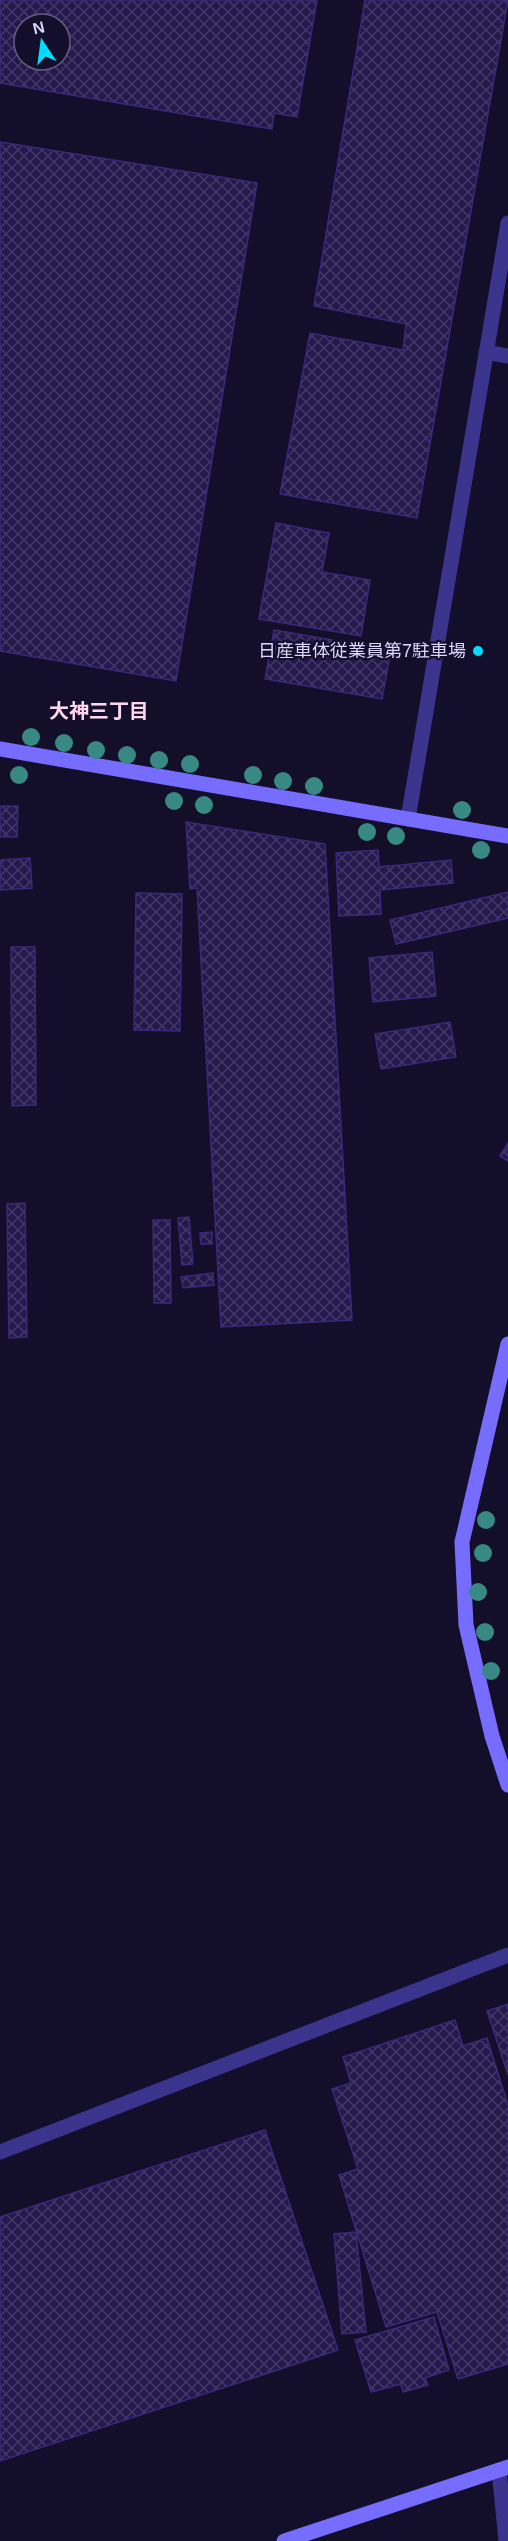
<svg xmlns="http://www.w3.org/2000/svg" width="508" height="2541" font-family="Arial,'Noto Sans JP',sans-serif">
<style>
.building{fill:url(#building-cross-hatch);stroke:#3b287a;stroke-width:1.5;fill-rule:evenodd}
.lines{fill:none;stroke-linecap:round;stroke-linejoin:round}
.street{stroke:#3b348d;stroke-width:15}
.secondary{stroke:#766dff;stroke-width:15}
.tree{fill:#388883}
.poi-dot{fill:#02dcff;stroke:#130e29;stroke-width:2}
.labels{text-anchor:middle;dominant-baseline:central;stroke-width:4.5;stroke-linejoin:round;paint-order:stroke}
.poi-label{font-size:18px;fill:#dcd6ff;stroke:#130e29;text-anchor:end}
.neighbourhood-label{font-size:20px;font-weight:bold;fill:#ffd8ef;stroke:#130e29}
</style>
<defs>
<pattern id="building-cross-hatch" width="8" height="8" patternUnits="userSpaceOnUse" patternTransform="scale(1.5)"><rect width="8" height="8" fill="#24184c"/><path d="M0 0l8 8M0 8l8-8" fill="none" stroke="#433967"/></pattern>
</defs>
<rect width="100%" height="100%" fill="#130e29"/>
<g class="building">
<path d="M 0,0 L 317,0 L 297,117 L 274,113 L 272,129 L 0,83 ZM 24,24 L 60,24 L 60,60 L 24,60 Z"/>
<polygon points="365,0 508,0 417,518 280,494 310,333 403,350 406,324 314,306"/>
<polygon points="0,142 257,183 176,681 0,651"/>
<polygon points="276,523 329,533 322,572 370,580 361,636 259,619"/>
<polygon points="274,630 391,650 382,699 265,679"/>
<polygon points="0,806 18,806 17,837 0,837"/>
<polygon points="186,822 325,844 352,1320 221,1327 197,888 190,889"/>
<polygon points="378,850 379,867 451,860 453,883 380,890 381,914 339,916 336,853"/>
<polygon points="30,858 32,888 0,890 0,860"/>
<polygon points="508,892 508,918 396,944 390,920"/>
<polygon points="136,893 182,894 180,1031 134,1030"/>
<polygon points="11,947 35,947 36,1105 12,1106"/>
<polygon points="432,952 436,996 373,1002 369,958"/>
<polygon points="450,1022 456,1057 381,1069 375,1034"/>
<polygon points="508,1143 508,1161 500,1156"/>
<polygon points="25,1203 27,1337 9,1338 7,1204"/>
<polygon points="189,1217 193,1264 182,1265 178,1218"/>
<polygon points="153,1220 170,1220 171,1303 154,1303"/>
<polygon points="212,1232 212,1244 201,1244 200,1233"/>
<polygon points="213,1273 214,1285 183,1288 181,1277"/>
<polygon points="508,2004 508,2075 487,2011"/>
<polygon points="455,2020 463,2046 487,2038 508,2105 508,2364 458,2379 437,2312 386,2327 339,2175 358,2169 332,2089 351,2083 343,2057"/>
<polygon points="265,2130 338,2350 0,2461 0,2217"/>
<polygon points="356,2232 366,2332 342,2334 334,2234"/>
<polygon points="434,2317 449,2370 425,2378 428,2385 403,2392 401,2384 371,2392 355,2340"/>
</g>
<g class="lines">
<g class="street">
<polyline points="486,352 508,356"/>
<polyline points="408,819 508,223"/>
<polyline points="0,2152 508,1955"/>
<polyline points="499,2470 506,2541"/>
</g>
<g class="secondary">
<polyline points="0,749 508,836"/>
<polyline points="508,1344 462,1542 466,1625 492,1736 508,1785"/>
<polyline points="284,2541 508,2467"/>
</g>
</g>
<g class="tree">
<circle cx="31" cy="737" r="9"/>
<circle cx="64" cy="743" r="9"/>
<circle cx="96" cy="750" r="9"/>
<circle cx="127" cy="755" r="9"/>
<circle cx="159" cy="760" r="9"/>
<circle cx="190" cy="764" r="9"/>
<circle cx="19" cy="775" r="9"/>
<circle cx="253" cy="775" r="9"/>
<circle cx="283" cy="781" r="9"/>
<circle cx="314" cy="786" r="9"/>
<circle cx="174" cy="801" r="9"/>
<circle cx="204" cy="805" r="9"/>
<circle cx="462" cy="810" r="9"/>
<circle cx="367" cy="832" r="9"/>
<circle cx="396" cy="836" r="9"/>
<circle cx="481" cy="850" r="9"/>
<circle cx="486" cy="1520" r="9"/>
<circle cx="483" cy="1553" r="9"/>
<circle cx="478" cy="1592" r="9"/>
<circle cx="485" cy="1632" r="9"/>
<circle cx="491" cy="1671" r="9"/>
</g>
<circle class="poi-dot" cx="478" cy="651" r="6"/>
<g class="labels">
<g class="poi-label">
<text x="466" y="651">日産車体従業員第7駐車場</text>
</g>
<g class="neighbourhood-label">
<text x="99" y="711">大神三丁目</text>
</g>
</g>
<g transform="translate(42 42) rotate(347)"><circle r="28" fill="#130e29" stroke="#635e7f" stroke-width="1.5"/>
<path d="M0-4.5L10 22L0 15L-10 22Z" fill="#02dcff"/>
<text y="-9" font-size="16" font-weight="bold" text-anchor="middle" fill="#dcd6ff">N</text>
</g>
</svg>
